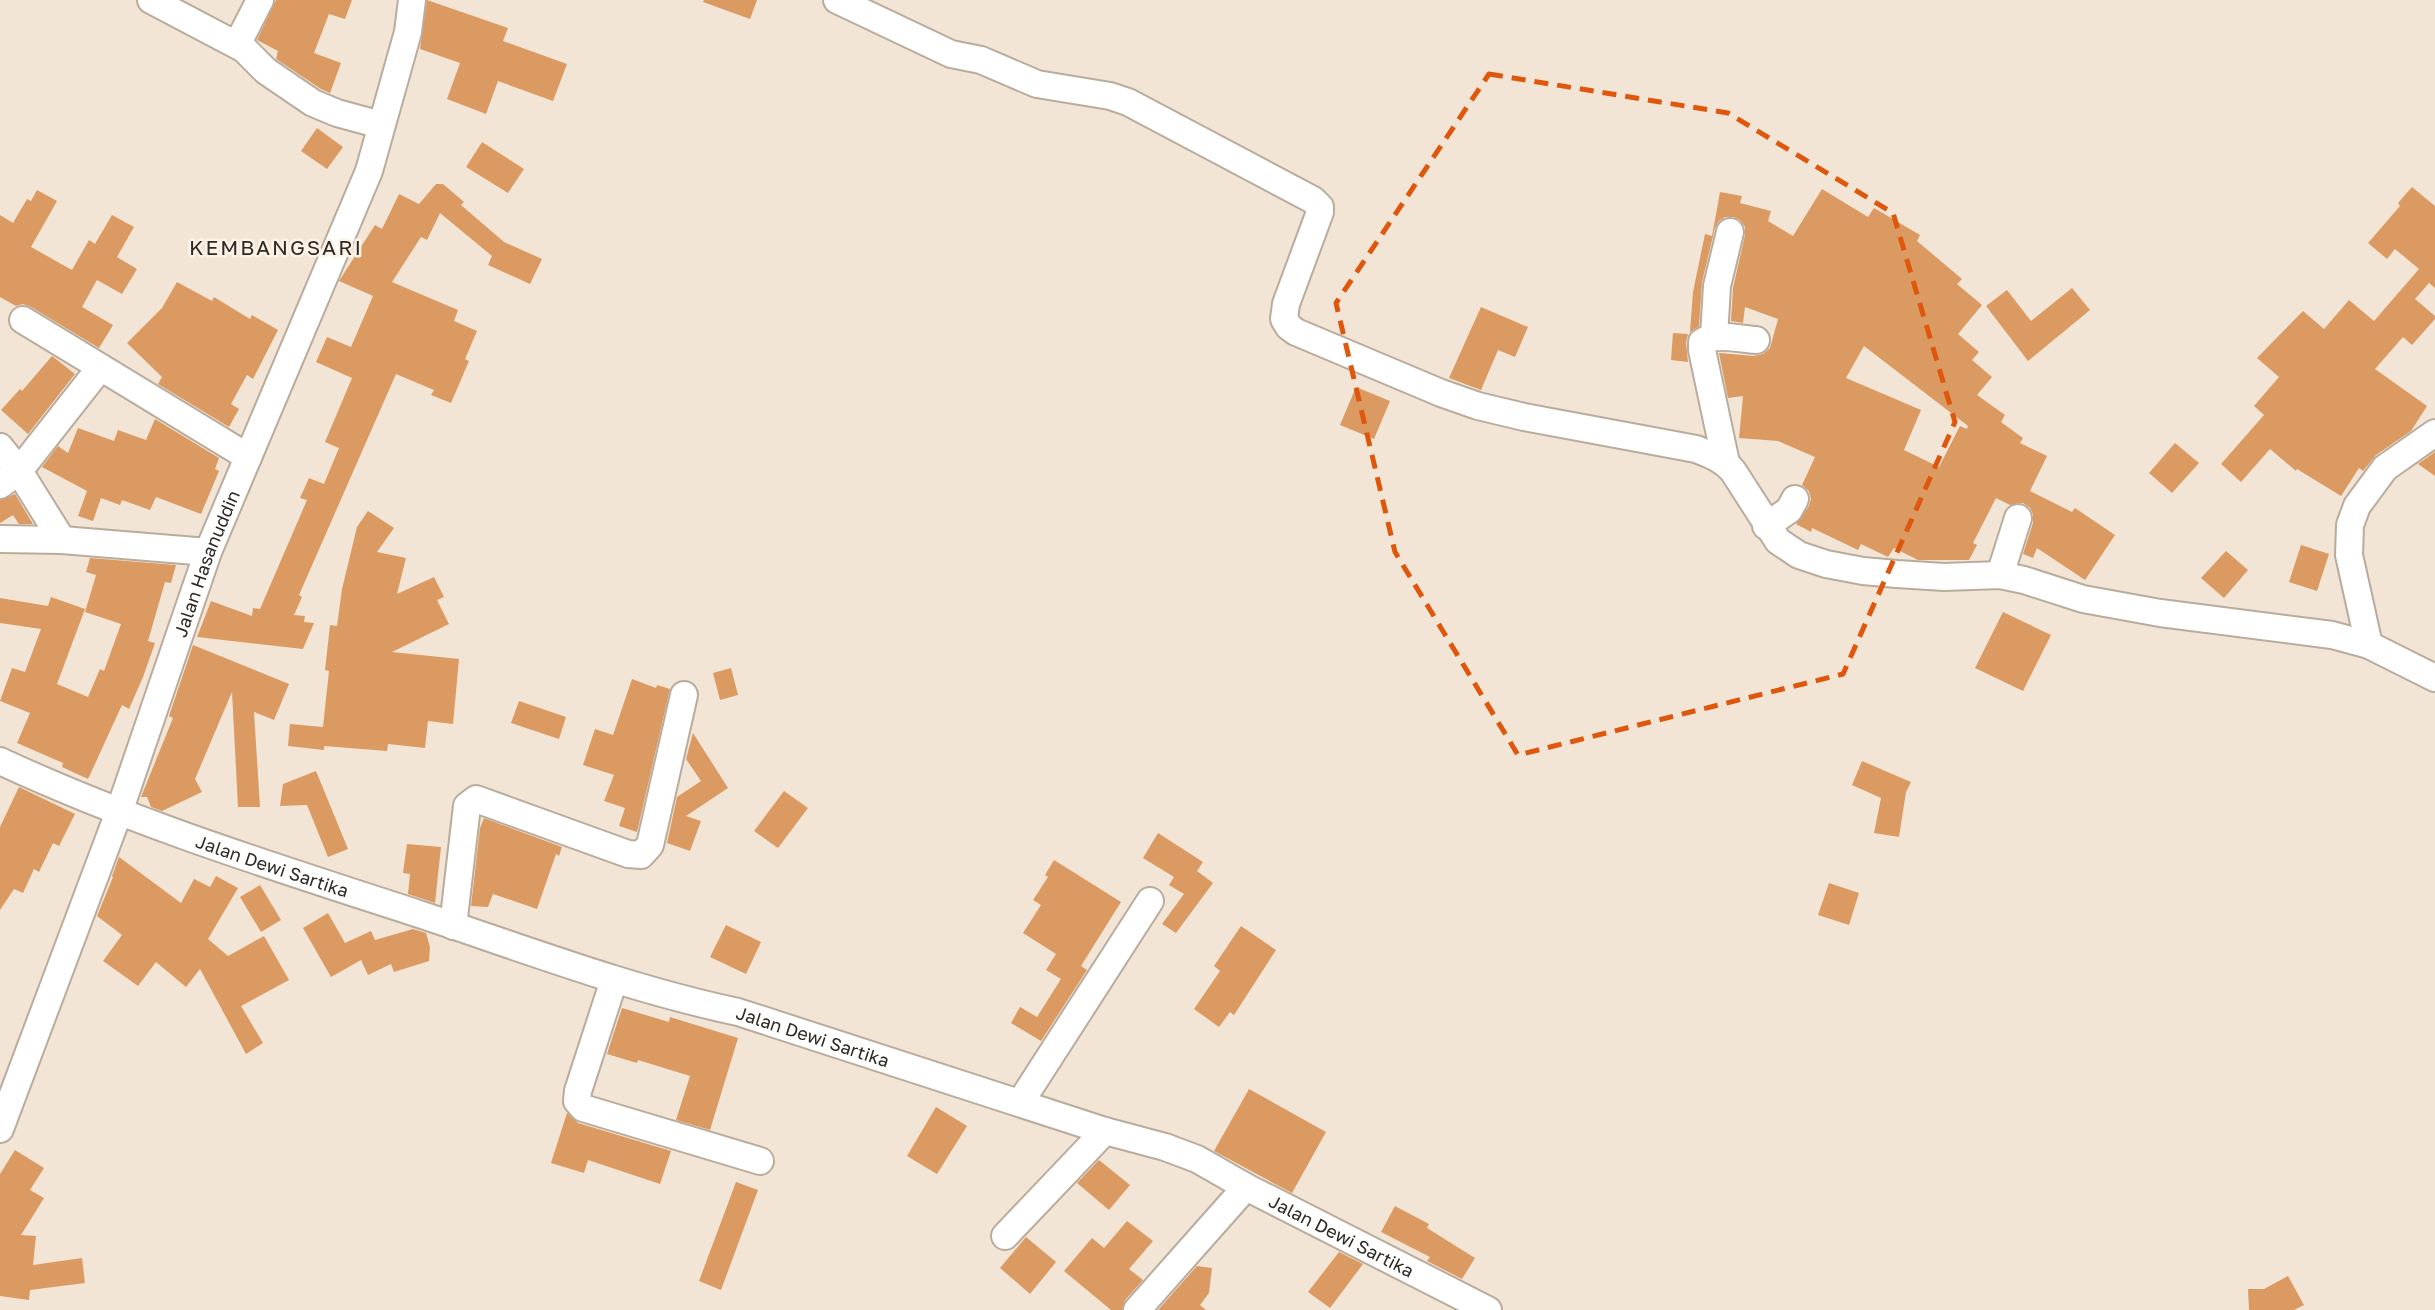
<svg xmlns="http://www.w3.org/2000/svg" width="2435" height="1310" font-family="'Golos Text',sans-serif">
<style>
.building{fill:#db9a61;fill-rule:evenodd}
.lines{fill:none;stroke-linecap:round;stroke-linejoin:round}
.minor-casing{stroke:#b9ac9d;stroke-width:30}
.minor{stroke:#fff;stroke-width:26}
.marked{fill:none;stroke:#df570d;stroke-width:5;stroke-dasharray:14 9;stroke-linejoin:round}
.labels{text-anchor:middle;dominant-baseline:central;stroke-width:5;stroke-linejoin:round;paint-order:stroke}
.street-label{font-size:18px;fill:#2e2923;stroke:#fef3e6}
.quarter-label{font-size:21px;letter-spacing:2px;fill:#2e2923;stroke:#fef3e6}
</style>
<rect width="100%" height="100%" fill="#f3e5d5"/>
<g class="building">
<polygon points="276,0 352,0 345,19 329,14 314,53 341,63 330,93 321,89 276,59 278,51 257,40"/>
<polygon points="427,0 508,28 503,41 567,64 553,101 498,81 486,114 447,99 460,63 420,49"/>
<polygon points="704,0 757,0 750,19 703,2"/>
<polygon points="317,128 343,147 327,169 301,151"/>
<polygon points="482,142 524,169 508,193 466,167"/>
<polygon points="436,184 443,184 464,202 461,205 504,242 542,259 530,284 488,265 492,256 440,213 427,240 421,237 392,282 458,310 454,321 477,331 465,359 469,361 451,403 431,395 434,390 396,374 299,595 302,597 294,615 305,616 304,622 314,623 303,649 197,637 211,601 252,616 253,608 260,609 307,500 300,498 309,478 324,484 339,448 325,442 352,378 316,362 327,337 351,347 373,296 339,281 375,225 382,229 399,194 419,204"/>
<polygon points="2412,187 2435,206 2435,288 2429,283 2415,299 2435,316 2435,319 2412,345 2403,337 2375,369 2427,406 2411,431 2376,455 2363,471 2359,468 2341,496 2297,469 2296,471 2270,449 2241,482 2221,464 2264,415 2254,406 2279,377 2257,358 2303,311 2324,329 2349,300 2374,321 2419,269 2395,249 2387,259 2368,243 2400,206 2398,203"/>
<path d="M 1822,189 L 1868,217 L 1874,208 L 1920,235 L 1917,241 L 1962,279 L 1957,284 L 1982,305 L 1958,334 L 1979,352 L 1972,360 L 1992,377 L 1977,395 L 2005,415 L 2001,422 L 2023,438 L 2020,443 L 2047,456 L 2030,491 L 2072,512 L 2075,508 L 2115,535 L 2085,580 L 2037,548 L 2033,558 L 2023,554 L 2033,523 L 2033,514 L 2030,508 L 2023,503 L 2010,505 L 1996,498 L 1973,543 L 1977,545 L 1969,560 L 1918,560 L 1894,548 L 1888,557 L 1861,544 L 1858,550 L 1812,528 L 1811,532 L 1796,524 L 1809,506 L 1811,499 L 1809,491 L 1802,485 L 1815,457 L 1778,441 L 1739,438 L 1743,396 L 1728,398 L 1719,353 L 1754,356 L 1763,354 L 1770,348 L 1778,319 L 1745,307 L 1743,323 L 1731,321 L 1733,288 L 1745,235 L 1745,227 L 1740,220 L 1733,217 L 1725,217 L 1719,221 L 1715,228 L 1702,282 L 1699,326 L 1690,332 L 1693,292 L 1705,234 L 1712,236 L 1720,192 L 1742,196 L 1740,203 L 1771,211 L 1768,221 L 1793,236 ZM 1864,346 L 1968,426 L 1967,429 L 1960,426 L 1939,467 L 1904,450 L 1921,410 L 1846,378 Z"/>
<polygon points="37,190 57,201 31,247 72,270 89,240 95,244 112,215 134,227 117,257 137,269 122,294 97,280 82,307 113,325 99,348 31,307 23,304 16,306 0,297 0,215 13,223 27,199 31,201"/>
<polygon points="177,282 212,301 214,297 250,319 252,315 278,330 253,379 247,375 231,404 239,409 229,427 158,384 162,377 127,343 162,308"/>
<polygon points="2072,288 2090,310 2028,361 1986,306 2007,290 2031,321"/>
<polygon points="1481,307 1528,327 1515,357 1498,350 1481,390 1449,378"/>
<polygon points="1673,333 1688,334 1686,342 1688,362 1671,360"/>
<polygon points="52,356 75,374 28,434 1,410 20,389 22,391"/>
<polygon points="1356,387 1390,401 1374,439 1340,425"/>
<polygon points="155,419 219,458 215,469 219,471 201,514 156,497 150,510 122,500 120,505 101,498 93,521 78,516 87,491 42,467 58,446 68,453 78,428 114,441 118,430 146,440"/>
<polygon points="2175,443 2199,463 2172,493 2149,473"/>
<polygon points="2435,452 2435,476 2418,464"/>
<polygon points="15,494 33,524 19,524 13,515 0,523 0,500"/>
<polygon points="368,511 394,528 377,552 406,558 397,594 434,577 444,597 437,600 449,624 392,652 459,659 453,724 428,721 425,748 388,744 387,751 324,746 324,750 288,746 290,724 323,727 329,671 325,670 330,625 337,626 342,589 357,527"/>
<polygon points="2301,545 2329,554 2317,591 2289,582"/>
<polygon points="2226,551 2248,570 2224,598 2201,578"/>
<polygon points="90,558 176,565 171,583 165,582 148,641 155,643 143,677 129,709 122,705 88,779 62,767 63,763 17,743 30,713 0,701 12,668 25,672 41,629 0,623 0,598 48,606 51,597 85,609 57,684 88,697 100,669 104,671 121,624 85,612 96,575 86,572"/>
<polygon points="2003,612 2051,635 2023,691 1975,668"/>
<polygon points="193,645 289,684 274,720 254,712 260,807 238,807 232,692 195,779 202,792 162,811 151,807 147,797 141,797 173,718 169,716"/>
<polygon points="731,668 738,695 720,700 713,673"/>
<polygon points="632,679 656,688 657,685 670,689 637,832 619,826 625,808 604,801 614,775 583,765 595,729 613,735"/>
<polygon points="519,701 566,717 559,739 511,723"/>
<polygon points="693,733 728,788 686,816 701,821 690,851 667,843 677,797 701,781 686,759"/>
<polygon points="1862,761 1911,782 1906,792 1899,837 1874,833 1881,798 1852,785"/>
<polygon points="316,771 348,849 328,857 307,805 280,806 283,784"/>
<polygon points="19,787 75,814 59,846 53,843 39,872 34,869 23,893 14,889 0,910 0,827"/>
<polygon points="784,791 808,808 778,848 754,831"/>
<polygon points="484,818 562,847 559,856 556,854 537,909 493,894 488,907 471,906 480,828"/>
<polygon points="1158,833 1203,862 1197,871 1213,883 1176,933 1162,924 1184,894 1169,885 1174,877 1143,858"/>
<polygon points="407,844 441,847 435,903 408,894 410,874 403,873"/>
<polygon points="119,857 181,903 194,879 210,887 216,876 238,888 208,939 228,956 264,936 289,980 241,1006 263,1043 246,1054 200,969 186,987 156,962 138,986 103,961 122,935 97,916 113,877 112,876"/>
<polygon points="1054,860 1121,902 1081,966 1087,970 1041,1041 1011,1023 1020,1007 1037,1017 1061,979 1046,970 1056,954 1023,933 1041,905 1033,900 1048,877 1045,875"/>
<polygon points="1829,883 1859,893 1849,925 1818,915"/>
<polygon points="260,885 281,920 261,932 240,897"/>
<polygon points="328,913 345,943 371,931 375,940 413,929 426,933 430,947 429,961 394,972 391,964 368,975 361,960 331,977 303,928"/>
<polygon points="726,925 761,942 746,974 710,957"/>
<polygon points="1241,926 1276,950 1234,1015 1230,1012 1219,1027 1194,1009 1220,971 1214,966"/>
<polygon points="622,1008 669,1022 670,1017 738,1038 710,1130 676,1120 690,1076 638,1060 637,1063 607,1054"/>
<polygon points="1249,1089 1326,1132 1292,1193 1214,1151"/>
<polygon points="936,1107 967,1126 937,1174 907,1156"/>
<polygon points="567,1113 578,1123 671,1151 660,1184 588,1160 584,1173 551,1163"/>
<polygon points="15,1150 44,1168 30,1190 44,1198 21,1235 36,1236 33,1265 82,1258 85,1283 30,1290 29,1300 0,1296 0,1174"/>
<polygon points="1099,1160 1130,1185 1109,1210 1077,1183"/>
<polygon points="736,1182 758,1190 721,1290 699,1281"/>
<polygon points="1395,1206 1429,1224 1427,1228 1475,1258 1462,1279 1427,1261 1430,1257 1381,1232"/>
<polygon points="1127,1221 1153,1241 1129,1269 1143,1280 1125,1300 1122,1310 1111,1310 1064,1271 1092,1238 1104,1248"/>
<polygon points="1026,1237 1056,1262 1030,1294 1000,1268"/>
<polygon points="1339,1252 1363,1264 1330,1308 1308,1292"/>
<polygon points="1197,1266 1212,1268 1209,1293 1200,1305 1206,1310 1158,1310"/>
<polygon points="2288,1276 2304,1305 2294,1310 2249,1310 2248,1289 2264,1289"/>
</g>
<g class="lines">
<defs>
<g id="minor">
<polyline points="151,0 244,49 266,71 313,103 337,113 381,125"/>
<path d="M 837,0 L 951,54 L 981,60 L 1037,84 L 1110,96 L 1128,102 L 1313,200 L 1320,207 L 1320,212 L 1286,304 L 1284,319 L 1289,327 L 1296,332 L 1441,393 L 1478,406 L 1524,417 L 1696,449 C 1711,455 1723,459 1733,471 L 1778,541 L 1799,555 L 1826,564 L 1863,571 L 1897,574 L 1944,577 L 2000,575 L 2024,580 L 2083,599 L 2160,613 L 2332,635 L 2369,645 L 2435,678"/>
<polyline points="237,45 260,0"/>
<polyline points="23,320 248,457"/>
<polyline points="1714,337 1717,286 1730,232"/>
<polyline points="0,447 19,471 62,540"/>
<path d="M 1726,463 L 1702,350 L 1702,342 C 1715,332 1740,339 1756,340"/>
<polyline points="0,485 19,471 100,368"/>
<polyline points="1766,526 1789,510 1795,499"/>
<polyline points="0,539 62,540 208,552"/>
<polyline points="2000,575 2018,518"/>
<polyline points="2369,645 2349,555 2350,525 2357,506 2385,468 2435,433"/>
<path id="s1" d="M 0,761 C 135,824 278,868 419,914 C 525,949 629,989 738,1012 L 1105,1131 L 1165,1147 L 1197,1159 L 1246,1187 L 1488,1310"/>
<polyline points="453,926 467,806 476,799 628,854 641,855 650,845 684,695"/>
<polyline points="614,980 578,1091 577,1101 583,1108 760,1161"/>
<polyline points="1020,1103 1150,901"/>
<path id="s2" d="M 0,1129 L 119,812 L 208,552 L 369,171 L 408,32 L 412,0"/>
<polyline points="1005,1236 1105,1131"/>
<polyline points="1137,1310 1246,1187"/>
</g>
</defs>
<use href="#minor" class="minor-casing"/>
<use href="#minor" class="minor"/>
</g>
<path class="marked" d="M 1489,74 L 1728,113 L 1893,213 L 1955,422 L 1843,674 L 1518,755 L 1395,552 L 1336,303 Z"/>
<g class="labels">
<g class="street-label">
<text stroke="none"><textPath href="#s2" startOffset="602">Jalan Hasanuddin</textPath></text>
<text stroke="none"><textPath href="#s1" startOffset="292">Jalan Dewi Sartika</textPath></text>
<text stroke="none"><textPath href="#s1" startOffset="859">Jalan Dewi Sartika</textPath></text>
<text stroke="none"><textPath href="#s1" startOffset="1426">Jalan Dewi Sartika</textPath></text>
</g>
<g class="quarter-label">
<text x="276" y="247">KEMBANGSARI</text>
</g>
</g>
</svg>
